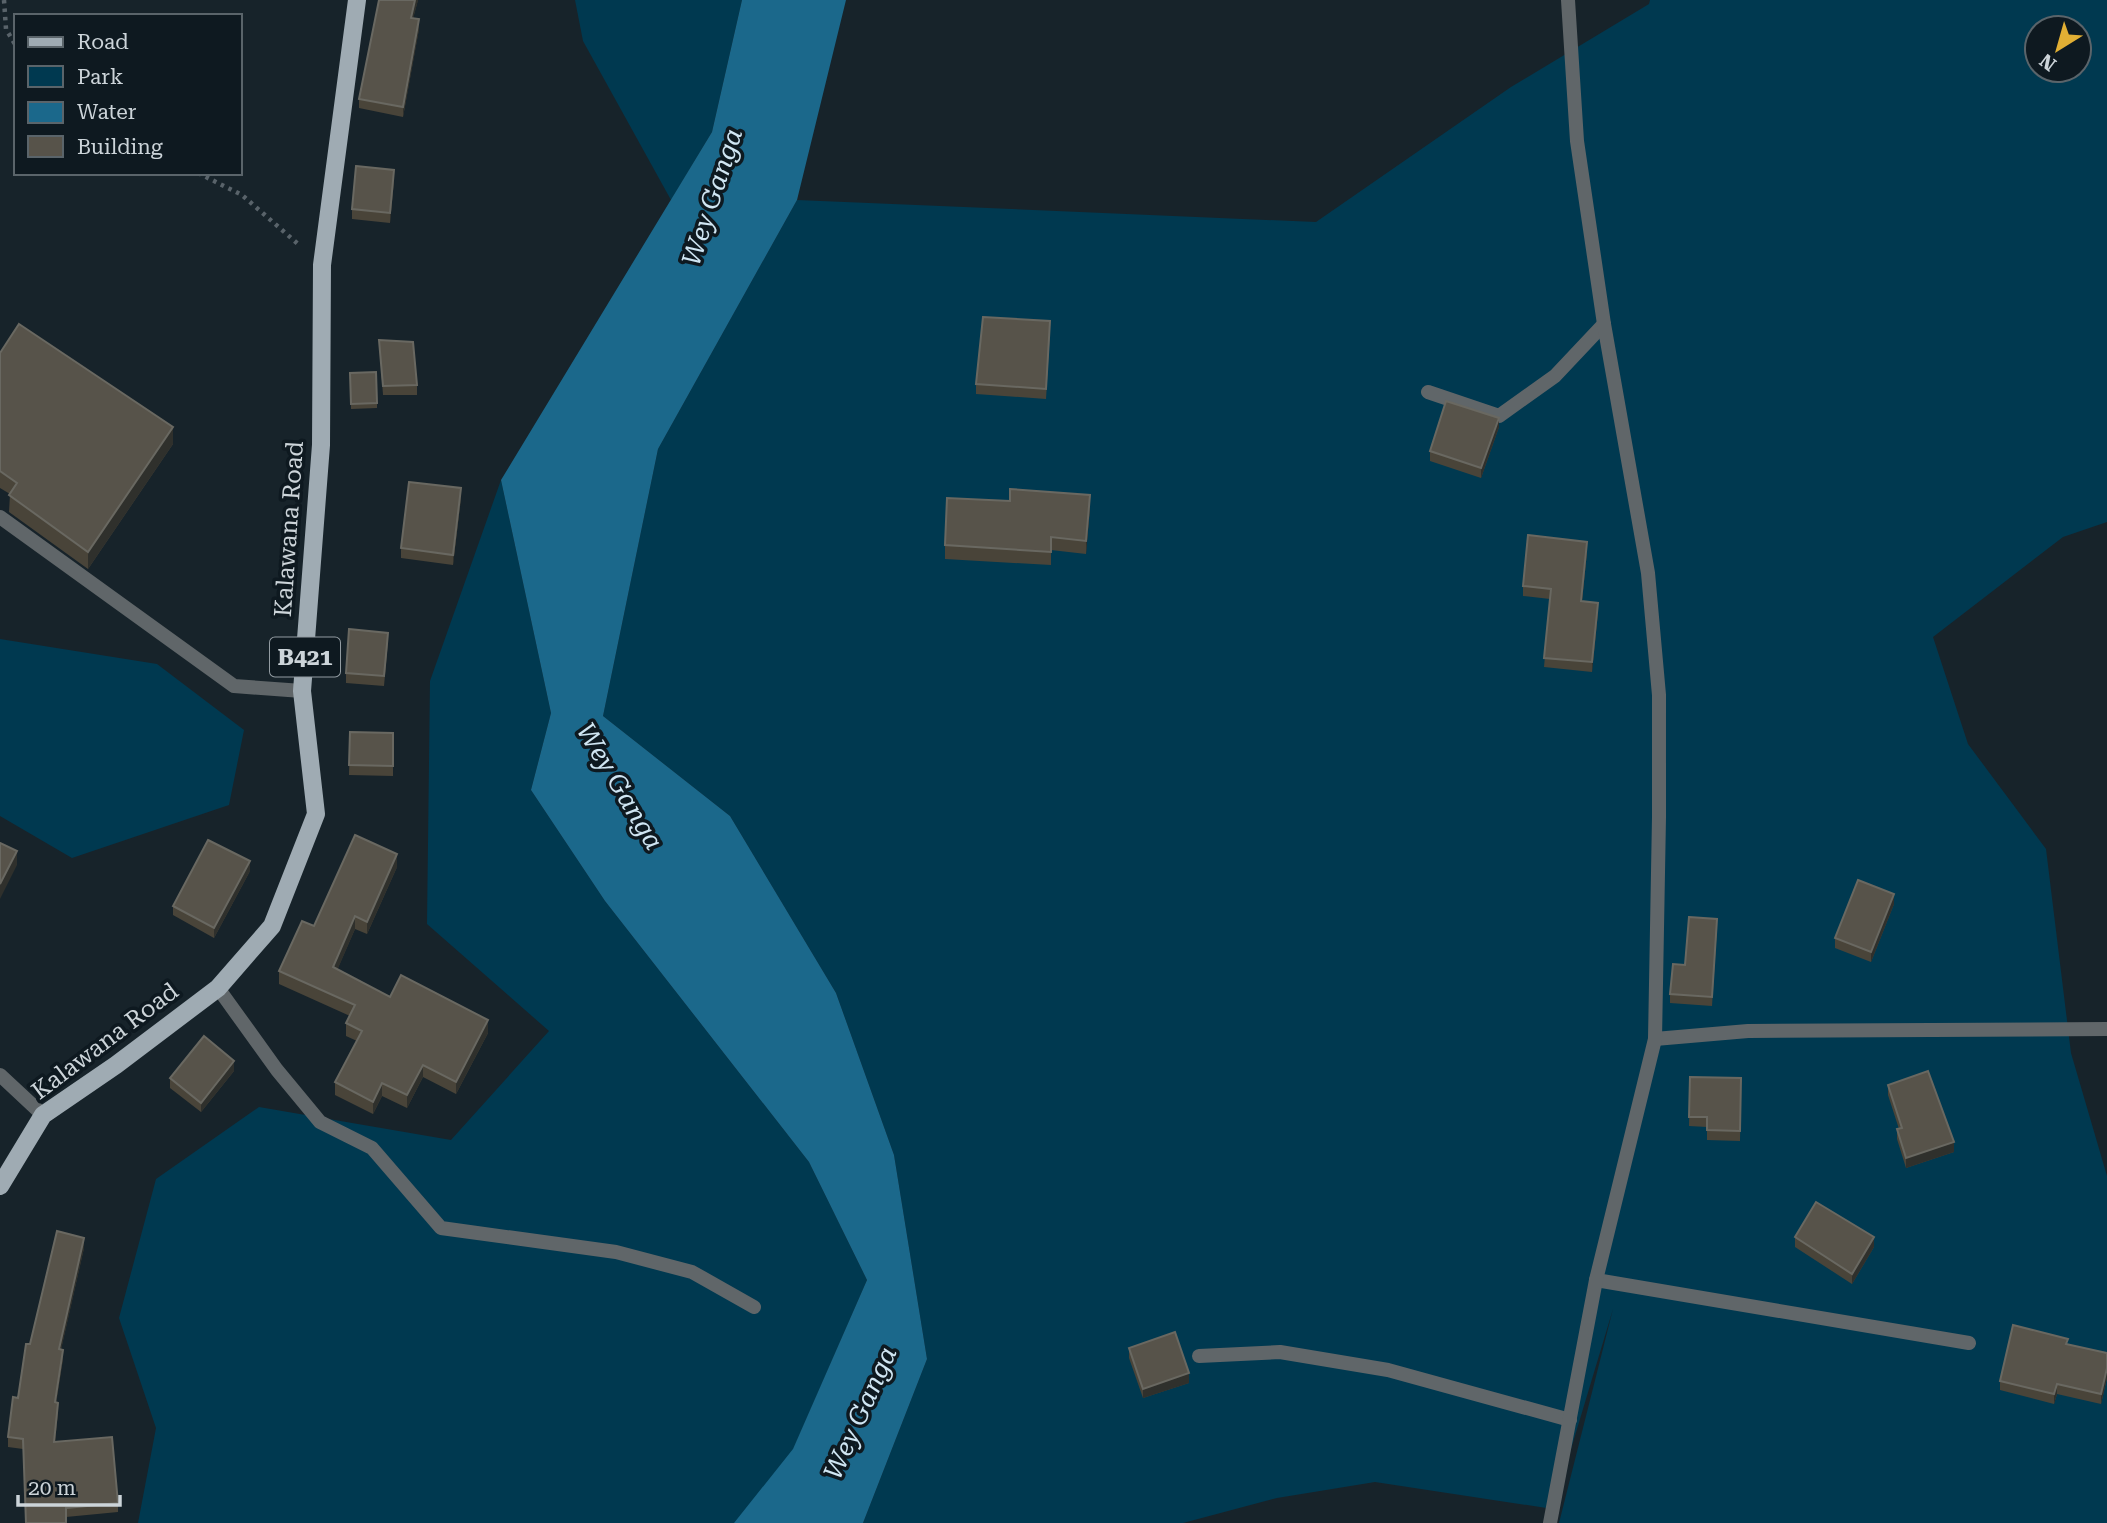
<svg xmlns="http://www.w3.org/2000/svg" width="2107" height="1523" font-family="'Roboto Serif',serif">
<style>
.green{fill:#003950;fill-rule:evenodd}
.water{fill:#1b688b}
.lines{fill:none;stroke-linecap:round;stroke-linejoin:round}
.path{stroke:#59636a;stroke-width:4.5;stroke-dasharray:3.5 5;stroke-linecap:butt}
.service{stroke:#606669;stroke-width:14}
.minor{stroke:#606669;stroke-width:14}
.tertiary{stroke:#606669;stroke-width:14}
.primary{stroke:#9fabb3;stroke-width:18}
.wall{fill:#494439}
.shaded-wall{fill:#2f302c}
.building{fill:#57534a;stroke:#696861;stroke-width:2}
.labels{text-anchor:middle;dominant-baseline:central;stroke-width:7;stroke-linejoin:round;paint-order:stroke}
.shield{fill:#0e1920;stroke:#939ca2;stroke-width:2}
.shield-label{font-size:23px;font-weight:bold;fill:#ccd4d9}
.street-label{font-size:24px;fill:#ccd4d9;stroke:#0e1920}
.water-label{font-size:26px;font-style:italic;fill:#d0e6f3;stroke:#0e1920}
</style>
<rect width="100%" height="100%" fill="#17232a"/>
<g class="green">
<polygon points="575,0 742,0 712,132 671,200 583,41"/>
<path d="M 1650,0 L 2107,0 L 2107,522 L 2063,537 L 1933,637 L 1968,744 L 2046,849 L 2071,1053 L 2107,1176 L 2107,1523 L 1559,1523 L 1613,1309 L 1553,1509 L 1375,1482 L 1277,1498 L 1183,1523 L 863,1523 L 927,1359 L 894,1155 L 836,993 L 730,816 L 603,716 L 658,449 L 797,200 L 1316,222 L 1511,87 L 1649,4 ZM 2037,28 L 2079,28 L 2079,70 L 2037,70 Z"/>
<polygon points="501,480 551,713 531,790 605,901 809,1162 867,1280 790,1457 736,1523 138,1523 156,1428 119,1318 156,1179 259,1107 451,1140 549,1031 427,924 430,681"/>
<polygon points="0,639 157,664 244,730 229,805 72,858 0,816"/>
</g>
<polygon class="water" points="742,0 846,0 797,200 658,449 603,716 730,816 836,993 894,1155 927,1359 863,1523 734,1523 793,1449 867,1280 809,1162 605,901 531,790 551,713 501,480 712,132"/>
<g class="lines">
<g class="path">
<polyline points="4,0 6,29 16,46"/>
<polyline points="198,173 242,195 298,244"/>
</g>
<g class="service">
<polyline points="0,517 234,686 302,691"/>
<polyline points="218,988 277,1070 320,1122 372,1148 441,1228 616,1252 692,1272 754,1307"/>
<polyline points="0,1075 43,1115"/>
</g>
<g class="minor">
<polyline points="1428,392 1499,416 1555,376 1604,324"/>
<polyline points="1655,1039 1748,1031 2107,1029"/>
<polyline points="1596,1280 1969,1343"/>
<polyline points="1199,1356 1280,1352 1388,1370 1570,1420"/>
</g>
<polyline class="tertiary" points="1550,1523 1596,1280 1655,1039 1659,817 1659,695 1648,573 1604,324 1577,141 1568,0"/>
<polyline class="primary" points="0,1186 43,1115 116,1065 218,988 272,926 316,814 302,691 321,445 322,265 357,0"/>
</g>
<g class="wall">
<polygon points="379,0 418,0 413,18 419,29 403,117 359,108 359,99"/>
<polygon points="394,180 390,223 352,219 352,209"/>
<polygon points="1050,331 1046,399 976,394 976,384"/>
<polygon points="379,340 417,385 417,395 383,395"/>
<polygon points="0,353 173,444 88,569 9,512 10,494 0,488"/>
<polygon points="350,373 377,403 377,408 351,409"/>
<polygon points="1499,427 1481,478 1430,461 1430,451"/>
<polygon points="461,498 453,565 401,558 401,548"/>
<polygon points="1090,508 1086,554 1051,550 1051,565 945,559 945,545"/>
<polygon points="1587,552 1582,601 1598,612 1592,672 1544,667 1550,599 1523,596 1523,586"/>
<polygon points="388,642 384,686 346,683 346,673"/>
<polygon points="350,732 393,733 393,776 349,775"/>
<polygon points="397,867 367,934 355,929 337,970 390,997 488,1033 456,1094 423,1077 407,1108 382,1096 373,1114 335,1095 335,1082 357,1041 346,1036 346,1023 350,1016 279,984 279,971 314,926"/>
<polygon points="250,871 214,938 173,915 173,906"/>
<polygon points="1894,904 1871,962 1835,948 1835,938"/>
<polygon points="1717,929 1712,1006 1670,1003 1670,994 1685,965"/>
<polygon points="234,1071 201,1112 170,1088 170,1078"/>
<polygon points="1690,1077 1741,1078 1740,1141 1707,1140 1707,1127 1689,1126"/>
<polygon points="1888,1085 1954,1152 1906,1168 1897,1139 1897,1129 1899,1129 1888,1095"/>
<polygon points="1795,1237 1874,1247 1852,1284 1795,1247"/>
<polygon points="84,1248 61,1349 63,1359 56,1402 58,1412 55,1442 118,1503 118,1512 66,1517 23,1449 8,1447 8,1437 30,1344"/>
<polygon points="2068,1344 2107,1353 2107,1378 2101,1404 2057,1394 2054,1404 2000,1390 2000,1381"/>
<polygon points="1129,1348 1189,1383 1143,1398 1129,1358"/>
</g>
<g class="shaded-wall">
<polygon points="415,0 418,0 411,27 411,18"/>
<polygon points="419,19 419,29 403,117 403,107"/>
<polygon points="394,170 394,180 390,223 390,213"/>
<polygon points="1499,418 1499,427 1481,478 1481,468"/>
<polygon points="173,427 173,444 88,569 88,552"/>
<polygon points="461,488 461,498 453,565 453,555"/>
<polygon points="1090,495 1090,508 1086,554 1086,541"/>
<polygon points="1587,542 1587,552 1581,611 1581,601"/>
<polygon points="1598,603 1598,612 1592,672 1592,662"/>
<polygon points="17,851 17,865 0,899 0,884"/>
<polygon points="397,854 397,867 367,934 367,922"/>
<polygon points="250,861 250,871 214,938 214,928"/>
<polygon points="1894,894 1894,904 1871,962 1871,952"/>
<polygon points="355,916 355,929 333,980 333,967"/>
<polygon points="488,1020 488,1033 456,1094 456,1082"/>
<polygon points="234,1061 234,1071 201,1112 201,1103"/>
<polygon points="423,1065 423,1077 407,1108 407,1095"/>
<polygon points="382,1083 382,1096 373,1114 373,1102"/>
<polygon points="1954,1142 1954,1152 1906,1168 1906,1158"/>
<polygon points="1874,1237 1874,1247 1852,1284 1852,1274"/>
<polygon points="84,1238 84,1248 59,1359 59,1349"/>
<polygon points="63,1350 63,1359 55,1412 55,1402"/>
<polygon points="2107,1368 2107,1378 2101,1404 2101,1394"/>
<polygon points="1189,1373 1189,1383 1143,1398 1143,1389"/>
<polygon points="2057,1384 2057,1394 2054,1404 2054,1394"/>
<polygon points="58,1403 58,1412 54,1452 54,1442"/>
</g>
<g class="building">
<polygon points="379,0 415,0 411,18 419,19 403,107 359,99"/>
<polygon points="356,166 394,170 390,213 352,209"/>
<polygon points="983,317 1050,321 1046,389 976,384"/>
<polygon points="19,324 173,427 88,552 9,495 17,483 0,471 0,353"/>
<polygon points="379,340 413,342 417,385 383,386"/>
<polygon points="376,372 377,403 351,404 350,373"/>
<polygon points="1446,401 1499,418 1481,468 1430,451"/>
<polygon points="409,482 461,488 453,555 401,548"/>
<polygon points="1010,489 1090,495 1086,541 1051,537 1051,552 945,545 947,498 1010,501"/>
<polygon points="1528,535 1587,542 1581,601 1598,603 1592,662 1544,658 1551,589 1523,586"/>
<polygon points="349,629 388,633 384,676 346,673"/>
<polygon points="350,732 393,733 393,766 349,765"/>
<polygon points="355,835 397,854 367,922 355,916 333,967 390,997 401,975 488,1020 456,1082 423,1065 407,1095 382,1083 373,1102 335,1082 362,1031 346,1023 355,1005 279,971 302,921 314,926"/>
<polygon points="208,840 250,861 214,928 173,906"/>
<polygon points="0,843 17,851 0,884"/>
<polygon points="1858,880 1894,894 1871,952 1835,938"/>
<polygon points="1689,917 1717,919 1712,997 1670,994 1673,964 1685,965"/>
<polygon points="204,1036 234,1061 201,1103 170,1078"/>
<polygon points="1928,1071 1954,1142 1906,1158 1897,1129 1902,1128 1888,1085"/>
<polygon points="1690,1077 1741,1078 1740,1131 1707,1130 1707,1117 1689,1117"/>
<polygon points="1816,1202 1874,1237 1852,1274 1795,1237"/>
<polygon points="57,1231 84,1238 59,1349 63,1350 55,1402 58,1403 54,1442 112,1437 118,1503 66,1508 66,1523 26,1523 23,1439 8,1437 13,1397 18,1398 26,1344 30,1344"/>
<polygon points="2013,1325 2068,1339 2066,1344 2107,1353 2107,1368 2101,1394 2057,1384 2054,1394 2000,1381"/>
<polygon points="1175,1332 1189,1373 1143,1389 1129,1348"/>
</g>
<g class="labels">
<rect class="shield" x="270" y="637.5" width="70" height="39" rx="5"/>
<g class="shield-label">
<text x="305" y="657">B421</text>
</g>
<g class="street-label">
<text transform="translate(289 529) rotate(-86)">Kalawana Road</text>
<text transform="translate(105 1041) rotate(-37)">Kalawana Road</text>
</g>
<g class="water-label">
<text transform="translate(712 197) rotate(-72)">Wey Ganga</text>
<text transform="translate(620 786) rotate(59)">Wey Ganga</text>
<text transform="translate(860 1413) rotate(-66)">Wey Ganga</text>
</g>
</g>
<rect x="14" y="14" width="228" height="161" fill="#0e1920" stroke="#5a646a" stroke-width="2"/>
<rect x="28" y="37" width="35" height="10" fill="#9fabb3" stroke="#5a646a" stroke-width="2"/>
<text x="77" y="49" font-size="21" fill="#ccd4d9">Road</text>
<rect x="28" y="66" width="35" height="21" fill="#003950" stroke="#5a646a" stroke-width="2"/>
<text x="77" y="84" font-size="21" fill="#ccd4d9">Park</text>
<rect x="28" y="102" width="35" height="21" fill="#1b688b" stroke="#5a646a" stroke-width="2"/>
<text x="77" y="119" font-size="21" fill="#ccd4d9">Water</text>
<rect x="28" y="136" width="35" height="21" fill="#57534a" stroke="#5a646a" stroke-width="2"/>
<text x="77" y="154" font-size="21" fill="#ccd4d9">Building</text>
<g transform="translate(2058 49) rotate(217)"><circle r="33" fill="#0e1920" stroke="#5a646a" stroke-width="2"/>
<path d="M0-5L12 26L0 18L-12 26Z" fill="#e1af34"/>
<text y="-10" font-size="19" font-weight="bold" text-anchor="middle" fill="#ccd4d9">N</text>
</g>
<path d="M18 1495v10h102v-10" fill="none" stroke="#ccd4d9" stroke-width="3.5"/>
<text x="28" y="1495" font-size="21" fill="#ccd4d9" stroke="#0e1920" stroke-width="5" paint-order="stroke">20 m</text>
</svg>
